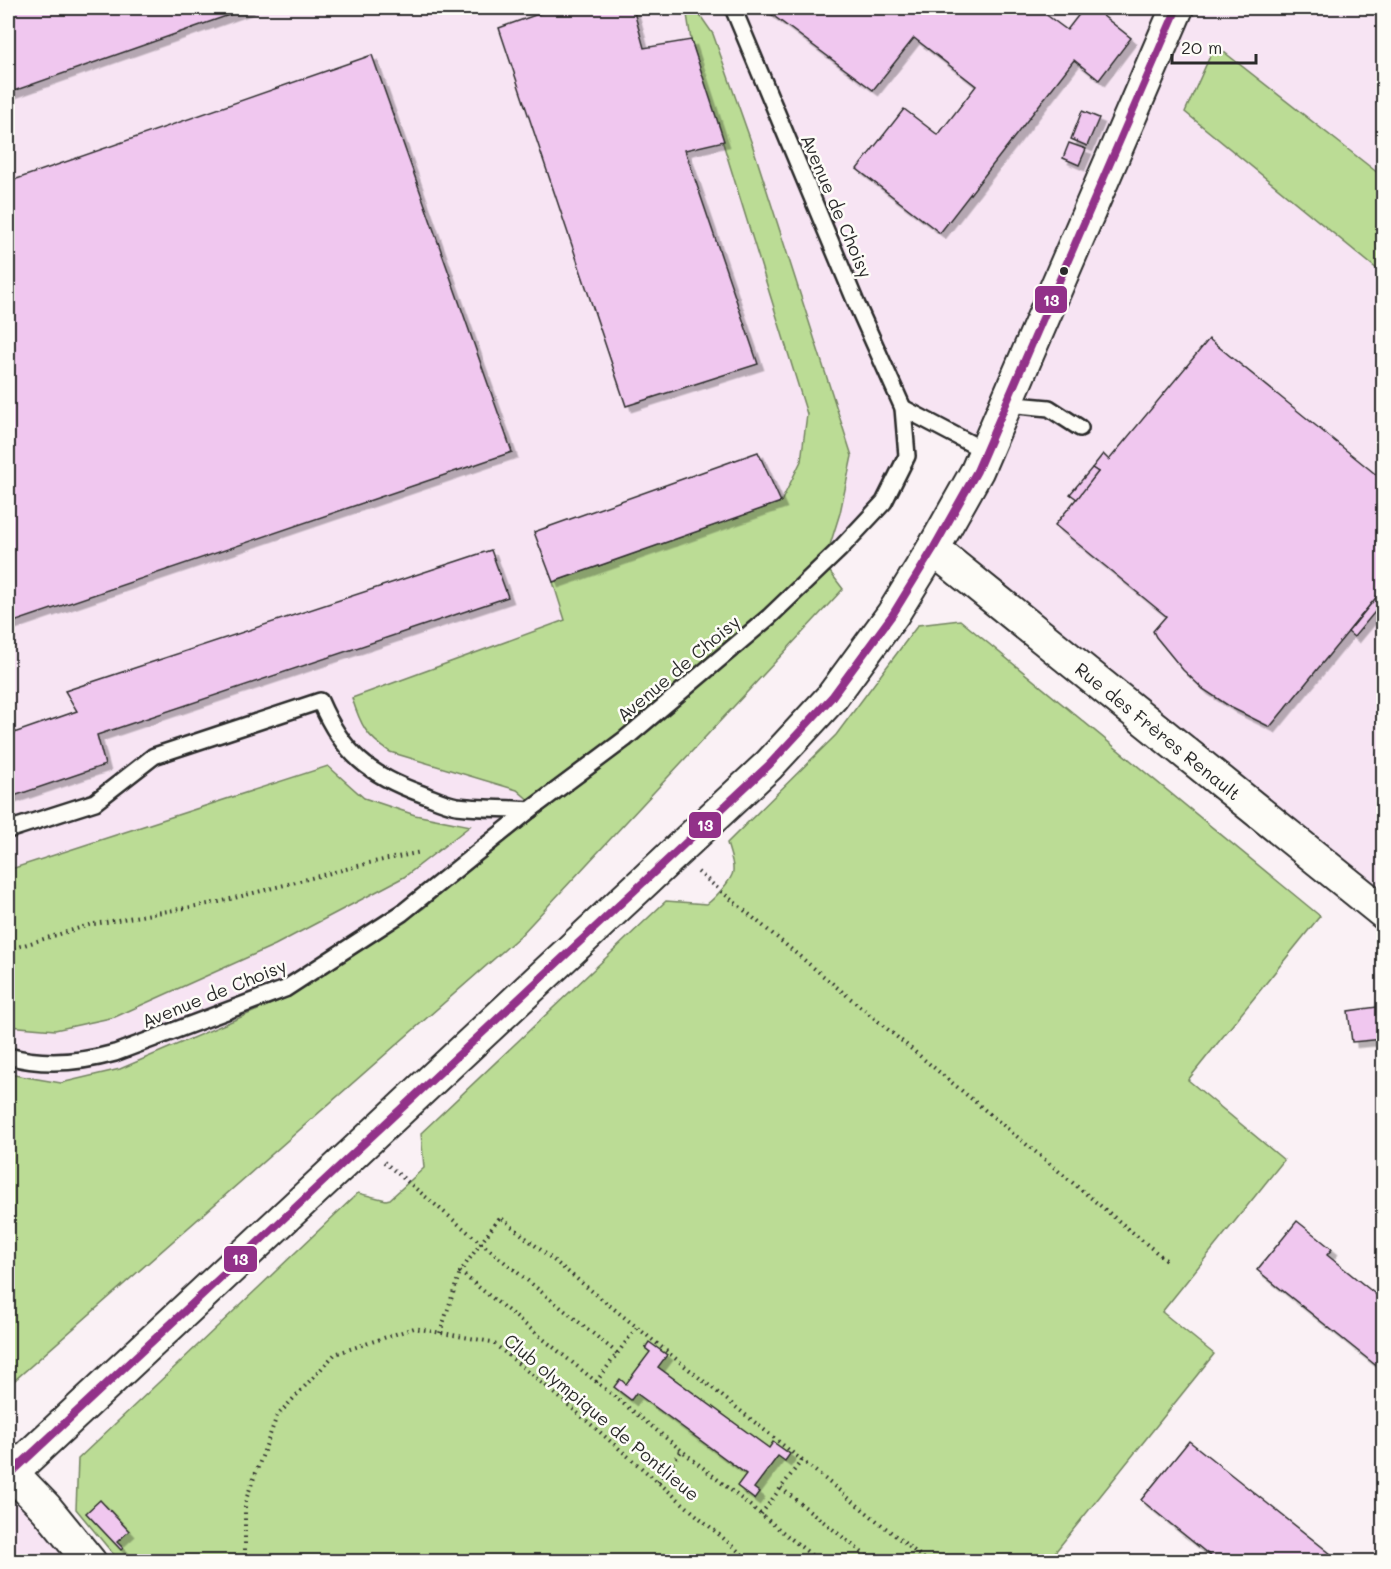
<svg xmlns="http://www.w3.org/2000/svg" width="1391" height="1569" font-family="Mali,sans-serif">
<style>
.built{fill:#f7e4f3}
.green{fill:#bbdc95;stroke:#738460;stroke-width:1.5}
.building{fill:#f0c7ef;stroke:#2b2b2b;stroke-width:1.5;filter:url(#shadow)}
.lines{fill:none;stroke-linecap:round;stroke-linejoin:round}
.lane-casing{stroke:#2b2b2b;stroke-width:20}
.street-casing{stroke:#2b2b2b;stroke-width:36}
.path{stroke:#2b2b2b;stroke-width:4;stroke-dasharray:1.5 4.5;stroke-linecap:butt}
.lane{stroke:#fdfcf7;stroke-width:15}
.street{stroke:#fdfcf7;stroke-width:32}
.bus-1-casing{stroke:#fdfcf7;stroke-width:12}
.bus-1{stroke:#923189;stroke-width:8}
.bus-dot{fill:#2b2b2b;stroke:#fdfcf7;stroke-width:2}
.labels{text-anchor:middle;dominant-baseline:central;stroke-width:5;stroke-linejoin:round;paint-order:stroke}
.street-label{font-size:18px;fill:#2b2b2b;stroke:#fdfcf7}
.line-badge{stroke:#fdfcf7;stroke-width:2}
.badge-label{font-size:16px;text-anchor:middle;font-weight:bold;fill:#fff}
</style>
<defs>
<filter id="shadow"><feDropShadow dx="5.5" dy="5.5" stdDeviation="0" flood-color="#0004"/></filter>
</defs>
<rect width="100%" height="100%" fill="#faf1f5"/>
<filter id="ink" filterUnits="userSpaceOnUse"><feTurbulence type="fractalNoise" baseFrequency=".0167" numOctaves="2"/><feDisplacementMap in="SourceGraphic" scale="12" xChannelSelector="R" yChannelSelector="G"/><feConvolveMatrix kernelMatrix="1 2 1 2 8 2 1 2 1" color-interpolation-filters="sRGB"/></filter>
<g filter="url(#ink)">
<g class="built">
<polygon points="8,8 1193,8 1197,18 1203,8 1383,8 1383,913 933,549 985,452 903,408 907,456 884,502 824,564 843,589 520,936 8,1386"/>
<polygon points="8,1476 90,1561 8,1562"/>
</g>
<g class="green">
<path d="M 686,8 L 695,8 L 713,34 L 753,147 L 852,456 L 840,513 L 824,564 L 843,589 L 520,936 L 8,1386 L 8,1074 L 61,1083 L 120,1069 L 288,997 L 424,908 L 539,809 L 517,790 L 390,752 C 366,736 361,726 352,698 L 565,620 L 553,582 L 781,502 L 801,461 L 807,414 L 691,40 Z"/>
<polygon points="1215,45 1383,177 1383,274 1185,112"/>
<path d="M 960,620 L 1320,916 L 1188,1080 L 1284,1160 L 1162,1312 L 1214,1354 L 1048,1561 L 119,1561 L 76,1509 L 78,1459 L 358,1193 L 386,1200 L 390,1199 L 424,1168 L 421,1133 L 666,901 L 707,904 C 713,900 733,879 733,871 C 734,863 729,851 727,843 L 836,735 L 918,625 Z"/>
<polygon points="328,766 364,798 415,815 470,826 404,877 275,945 115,1017 55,1030 8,1026 8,870"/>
</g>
<g class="building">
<polygon points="8,8 249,8 8,93"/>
<polygon points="555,8 633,8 644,48 691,40 724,141 685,150 758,364 626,406 499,28"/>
<polygon points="763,8 1037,8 1067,30 1084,8 1093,8 1131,38 1099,80 1074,60 940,233 857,169 904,109 938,135 976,86 914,38 873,90"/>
<polygon points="372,55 512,452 8,624 8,182"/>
<polygon points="1082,111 1099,118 1087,146 1071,139"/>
<polygon points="1069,143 1086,149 1079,165 1063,158"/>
<polygon points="1209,339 1384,481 1384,588 1270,727 1232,708 1203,689 1183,670 1156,637 1153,631 1166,616 1055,525 1098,472 1092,468 1103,454 1109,460"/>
<polygon points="758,452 781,502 553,582 534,532"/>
<polygon points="1092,468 1098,472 1077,499 1070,494"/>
<polygon points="491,550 508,597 97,735 105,765 8,798 8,735 77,711 65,691"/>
<polygon points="1384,588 1384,601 1354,637 1348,632"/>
<polygon points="1384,1006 1384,1039 1352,1042 1348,1011"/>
<polygon points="1297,1221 1332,1249 1327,1255 1384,1301 1384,1372 1257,1270"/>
<polygon points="649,1342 667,1355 658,1367 769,1448 773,1442 790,1454 785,1461 778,1456 754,1488 759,1492 754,1499 737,1486 746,1474 636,1393 631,1400 614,1387 620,1379 626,1384 650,1352 645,1348"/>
<polygon points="1189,1441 1341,1562 1218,1562 1141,1500"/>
<polygon points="100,1500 129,1531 117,1542 123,1548 121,1550 86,1513"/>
</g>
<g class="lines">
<defs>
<g id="lane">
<polyline points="1006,404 1049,408 1080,428"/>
<polyline points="903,408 985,451"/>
<path d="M 8,830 L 95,802 L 154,756 L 320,701 C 343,754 369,775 422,794 C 433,798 445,804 457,806 C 481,809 506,808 530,810"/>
<path d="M 8,1056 C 44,1066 79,1063 115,1053 L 285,989 L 402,913 L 530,810 L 625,739 L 769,617 L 840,549 L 884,502 L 907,456 L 903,408 L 857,305 L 733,8"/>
</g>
<g id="street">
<polyline points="933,549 1384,913"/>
<polyline points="11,1472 46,1508 90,1562"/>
<polyline points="8,1476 769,765 832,697 893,614 933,549 977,471 1177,8"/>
</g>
</defs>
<use href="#lane" class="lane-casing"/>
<use href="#street" class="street-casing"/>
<g class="path">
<polyline points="698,872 1167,1261"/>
<polyline points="8,950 89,925 219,902 369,863 421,852"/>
<polyline points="384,1162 481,1243 460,1272 820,1562"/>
<polyline points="440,1333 460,1272"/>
<polyline points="617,1353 481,1243 500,1217 928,1562"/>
<polyline points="596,1382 637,1327"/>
<polyline points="658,1482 682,1450"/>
<polyline points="781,1488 874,1562"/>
<polyline points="761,1514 802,1460"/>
<polyline points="245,1562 245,1502 277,1416 335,1354 414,1328 492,1342 559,1397 751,1562"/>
</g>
<use href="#lane" class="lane"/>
<use href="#street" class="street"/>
<defs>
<polyline id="bus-1" points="8,1476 769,765 832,697 893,614 933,549 977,471 1177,8"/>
</defs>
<use href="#bus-1" class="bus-1-casing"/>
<use href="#bus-1" class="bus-1"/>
</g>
</g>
<circle class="bus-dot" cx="1064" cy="271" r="5"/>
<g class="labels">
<g class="street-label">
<text transform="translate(837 206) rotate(67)">Avenue de Choisy</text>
<text transform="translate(678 668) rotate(-40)">Avenue de Choisy</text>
<text transform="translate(1158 731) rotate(39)">Rue des Frères Renault</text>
<text transform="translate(214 993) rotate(-22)">Avenue de Choisy</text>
<text transform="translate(602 1417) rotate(40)">Club olympique de Pontlieue</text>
</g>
</g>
<g class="line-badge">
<rect x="1034" y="285" width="34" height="29" rx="6" fill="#923189"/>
<rect x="688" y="811" width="34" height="28" rx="6" fill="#923189"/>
<rect x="223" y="1245" width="35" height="28" rx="6" fill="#923189"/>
</g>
<g class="badge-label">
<text x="1051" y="306">13</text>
<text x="705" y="831">13</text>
<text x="240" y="1265">13</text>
</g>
<rect width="1391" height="1569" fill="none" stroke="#fdfcf7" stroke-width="30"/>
<rect x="15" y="15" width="1361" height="1539" fill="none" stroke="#2b2b2b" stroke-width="2" filter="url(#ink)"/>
<path d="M1172 54v9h84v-9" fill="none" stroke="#2b2b2b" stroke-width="3"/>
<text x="1181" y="54" font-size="18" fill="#2b2b2b" stroke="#fdfcf7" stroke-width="4.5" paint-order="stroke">20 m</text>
</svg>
